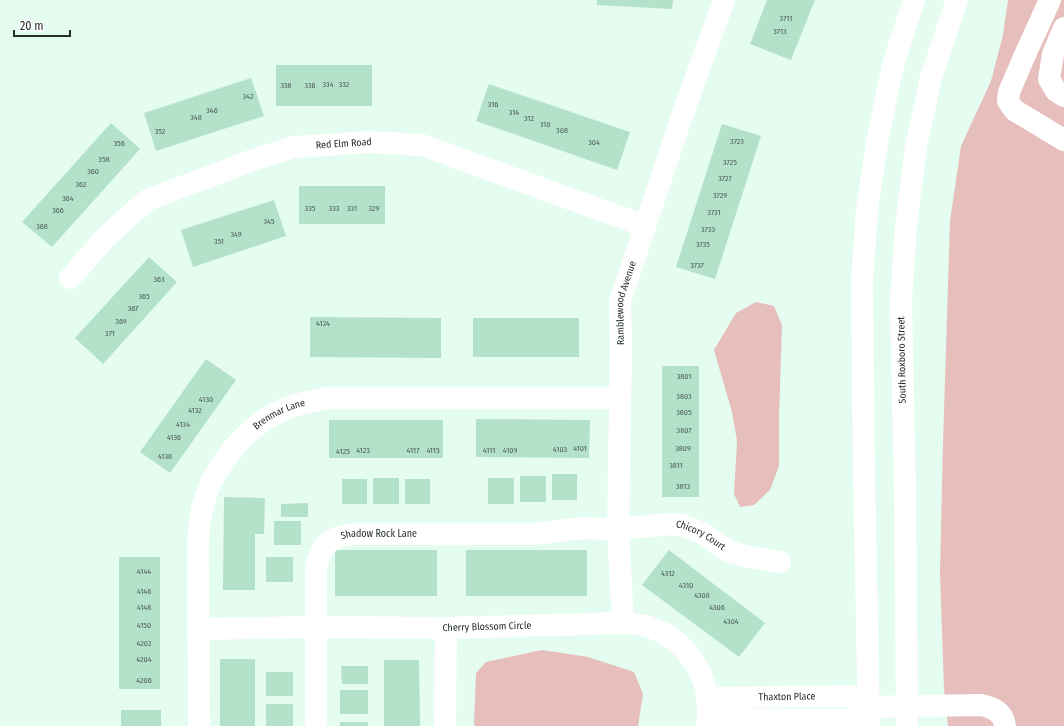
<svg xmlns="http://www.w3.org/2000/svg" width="1064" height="726" font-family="'Fira Sans Condensed',sans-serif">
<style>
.green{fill:#e6bebc}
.building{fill:#b4e1ca}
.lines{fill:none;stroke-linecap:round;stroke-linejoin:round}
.minor{stroke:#fff;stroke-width:22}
.labels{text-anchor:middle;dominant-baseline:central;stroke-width:3;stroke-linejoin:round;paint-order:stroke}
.number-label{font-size:8px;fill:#4a5c53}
.street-label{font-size:10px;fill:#262f2b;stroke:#fff}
</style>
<rect width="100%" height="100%" fill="#e4fdf0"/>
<g class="green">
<polygon points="1008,0 1064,0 1064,726 948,726 944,689 940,573 943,442 950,221 961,146 991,81 1003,35"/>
<polygon points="756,302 774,306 782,325 779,417 779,466 770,490 754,505 740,507 734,494 737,441 732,412 714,350 736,313"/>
<polygon points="542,650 588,657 634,672 643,694 638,726 475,726 474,724 476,673 486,662"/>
</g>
<g class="building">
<polygon points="597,0 673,0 672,9 597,5"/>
<polygon points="767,0 815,0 791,60 750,44"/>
<rect x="276" y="65" width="96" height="41"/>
<polygon points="251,78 264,116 156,151 144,113"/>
<polygon points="489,84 630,132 617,170 476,121"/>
<polygon points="111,123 140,149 52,247 22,222"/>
<polygon points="722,124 761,136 715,279 676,267"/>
<rect x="299" y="186" width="86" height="38"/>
<polygon points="274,200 286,236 193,267 181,230"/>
<polygon points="149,257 177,282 103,364 75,338"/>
<polygon points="310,317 441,318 441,358 310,357"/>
<rect x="473" y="318" width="106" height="39"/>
<polygon points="206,359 236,380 170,473 140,452"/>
<rect x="662" y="366" width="37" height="131"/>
<polygon points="476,419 590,420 589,458 476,457"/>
<rect x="329" y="420" width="114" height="38"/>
<rect x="552" y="474" width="25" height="26"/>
<rect x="520" y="476" width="26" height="26"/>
<rect x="373" y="478" width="26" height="26"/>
<rect x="488" y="478" width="26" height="26"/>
<rect x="342" y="479" width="25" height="25"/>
<rect x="405" y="479" width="25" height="25"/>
<polygon points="224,497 265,498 264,534 255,534 255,590 223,590"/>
<polygon points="308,503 308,517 281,517 281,504"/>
<rect x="274" y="521" width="27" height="24"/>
<rect x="335" y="550" width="102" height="46"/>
<rect x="466" y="550" width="121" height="46"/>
<polygon points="669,550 765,623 739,657 642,585"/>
<rect x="119" y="557" width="41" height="132"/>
<rect x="266" y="557" width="27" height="25"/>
<rect x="220" y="659" width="35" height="67"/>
<polygon points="384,660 419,660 420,726 384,726"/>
<polygon points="341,666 368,666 368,684 342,684"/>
<rect x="266" y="672" width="27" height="24"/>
<rect x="340" y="690" width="28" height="24"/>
<rect x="266" y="704" width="27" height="22"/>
<rect x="121" y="710" width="40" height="16"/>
<rect x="340" y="722" width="28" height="4"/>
</g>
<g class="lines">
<g class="minor">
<polyline points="1050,0 1024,57 1009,92 1008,101 1014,110 1064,140"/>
<polyline points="1064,28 1053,54 1049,79 1056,91 1064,96"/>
<path id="s1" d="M 70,278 L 106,237 L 147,200 L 253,160 L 294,147 L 370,142 L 422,145 L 645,226"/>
<path id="s2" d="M 623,623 L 618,529 L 621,347 L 620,301 L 682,116 L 724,0"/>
<path id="s3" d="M 198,629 L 315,627 L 446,628 L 623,623 C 670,623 707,661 708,708 C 708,714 708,720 707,726"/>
<path id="s4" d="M 708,698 L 851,696 L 862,707 L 981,705 C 994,708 1003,712 1005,726"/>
<polyline points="708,720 850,720 862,707"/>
<path id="s5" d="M 199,726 L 198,544 C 199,531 199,518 203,505 C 214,464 250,421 290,407 C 301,403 314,401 326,398 L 619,398"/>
<path id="s6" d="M 316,726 L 316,568 C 321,546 328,538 351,534 L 534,534 L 582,528 L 618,529 L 670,524 L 682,525 L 704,534 L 728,551 L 750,557 L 780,562"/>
<polyline points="445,726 446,628"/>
<polyline points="869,726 864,475 862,282 867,209 878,137 893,65 914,0"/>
<polyline points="907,726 905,491 901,301 906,226 916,146 931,78 957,0"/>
</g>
</g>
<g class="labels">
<g class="number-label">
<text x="786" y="18">3711</text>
<text x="780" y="31">3713</text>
<text x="328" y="84">334</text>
<text x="344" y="84">332</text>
<text x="286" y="85">338</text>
<text x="310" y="85">336</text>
<text x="248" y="96">342</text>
<text x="493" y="104">316</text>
<text x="212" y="110">346</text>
<text x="514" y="112">314</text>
<text x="196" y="117">348</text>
<text x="529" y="118">312</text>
<text x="545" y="124">310</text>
<text x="562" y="130">308</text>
<text x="160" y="131">352</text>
<text x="737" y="141">3723</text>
<text x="594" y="142">304</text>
<text x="119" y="143">356</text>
<text x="104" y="159">358</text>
<text x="730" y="162">3725</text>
<text x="93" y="171">360</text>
<text x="725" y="178">3727</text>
<text x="81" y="184">362</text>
<text x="720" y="195">3729</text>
<text x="68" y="198">364</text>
<text x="310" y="208">335</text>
<text x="334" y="208">333</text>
<text x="352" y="208">331</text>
<text x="374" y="208">329</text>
<text x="58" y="210">366</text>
<text x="714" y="212">3731</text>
<text x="269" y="221">345</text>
<text x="42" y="226">368</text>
<text x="708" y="229">3733</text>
<text x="236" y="234">349</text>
<text x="219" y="241">351</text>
<text x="703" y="244">3735</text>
<text x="697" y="265">3737</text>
<text x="159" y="279">363</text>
<text x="144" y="296">365</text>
<text x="133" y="308">367</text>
<text x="121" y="321">369</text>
<text x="323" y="323">4124</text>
<text x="110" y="333">371</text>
<text x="684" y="376">3801</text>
<text x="684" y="396">3803</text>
<text x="206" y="399">4130</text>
<text x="195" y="410">4132</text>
<text x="684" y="412">3805</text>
<text x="183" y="424">4134</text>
<text x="684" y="430">3807</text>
<text x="174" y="437">4136</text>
<text x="580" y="448">4101</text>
<text x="683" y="448">3809</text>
<text x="560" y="449">4103</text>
<text x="363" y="450">4123</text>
<text x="413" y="450">4117</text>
<text x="433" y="450">4115</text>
<text x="489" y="450">4111</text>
<text x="510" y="450">4109</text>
<text x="343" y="451">4125</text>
<text x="165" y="456">4138</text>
<text x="676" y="465">3811</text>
<text x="683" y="486">3813</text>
<text x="144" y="571">4144</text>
<text x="668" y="573">4312</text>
<text x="686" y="585">4310</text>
<text x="144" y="591">4146</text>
<text x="702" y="595">4308</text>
<text x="144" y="607">4148</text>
<text x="717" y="607">4306</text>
<text x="731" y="621">4304</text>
<text x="144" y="625">4150</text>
<text x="144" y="643">4202</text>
<text x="144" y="659">4204</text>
<text x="144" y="680">4206</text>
</g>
<g class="street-label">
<text stroke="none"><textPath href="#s1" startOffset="316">Red Elm Road</textPath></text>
<text stroke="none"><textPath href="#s2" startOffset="321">Ramblewood Avenue</textPath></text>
<text transform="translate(902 360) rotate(-91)">South Roxboro Street</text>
<text stroke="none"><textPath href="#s5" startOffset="344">Brenmar Lane</textPath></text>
<text stroke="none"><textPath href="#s6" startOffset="239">Shadow Rock Lane</textPath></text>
<text stroke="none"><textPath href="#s6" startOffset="564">Chicory Court</textPath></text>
<text stroke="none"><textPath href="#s3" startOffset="289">Cherry Blossom Circle</textPath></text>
<text stroke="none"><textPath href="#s4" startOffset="79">Thaxton Place</textPath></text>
</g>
</g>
<path d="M14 30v6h56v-6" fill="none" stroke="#262f2b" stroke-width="2"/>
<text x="20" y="30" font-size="12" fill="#262f2b" stroke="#ffffff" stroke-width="3" paint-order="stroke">20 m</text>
</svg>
